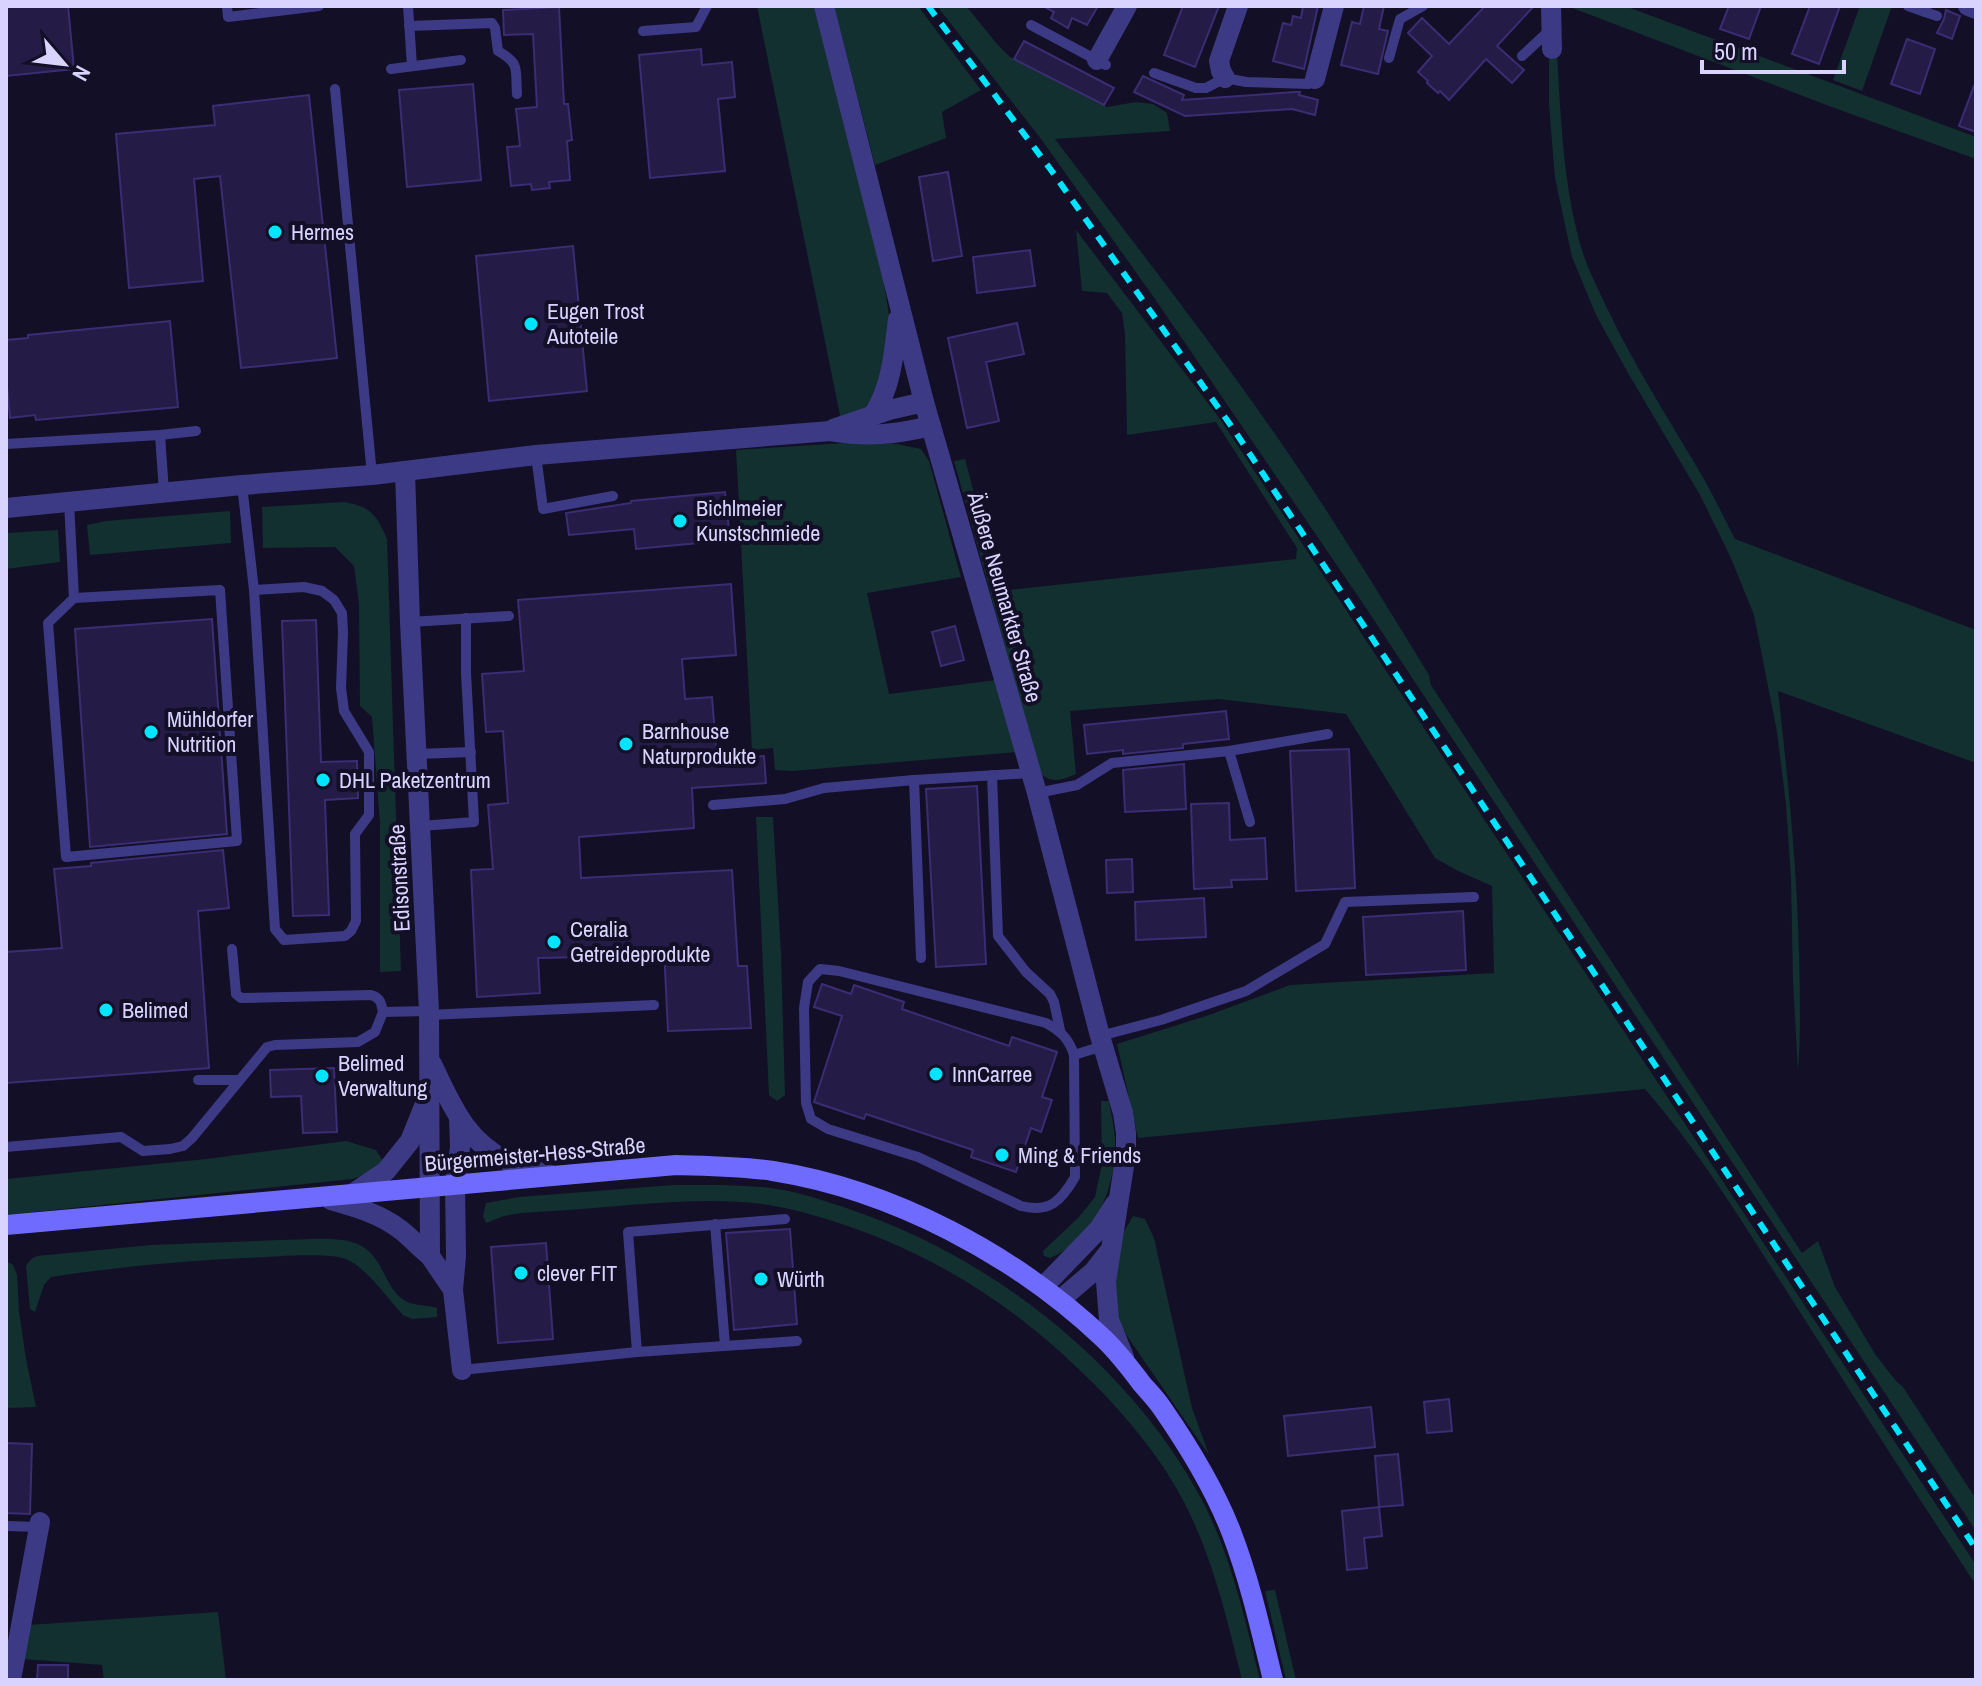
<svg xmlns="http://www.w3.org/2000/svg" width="1982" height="1686" font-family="'Archivo Narrow',sans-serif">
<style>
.green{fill:#12302f}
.building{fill:#241b47;stroke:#3b2d73;stroke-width:2}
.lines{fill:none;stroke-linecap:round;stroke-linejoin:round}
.lane{stroke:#3d3a85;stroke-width:10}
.street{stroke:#3d3a85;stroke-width:20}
.secondary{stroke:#6f6bff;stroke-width:20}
.rail{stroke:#00e5ff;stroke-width:6;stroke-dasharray:12 10;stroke-linecap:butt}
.poi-dot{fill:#00e5ff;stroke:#130f26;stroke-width:3}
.labels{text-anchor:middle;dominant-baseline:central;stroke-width:8;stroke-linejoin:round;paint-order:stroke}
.poi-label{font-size:22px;fill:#d9d4ff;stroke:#130f26;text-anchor:start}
.street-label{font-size:22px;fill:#d9d4ff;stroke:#130f26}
</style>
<rect width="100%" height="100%" fill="#130f26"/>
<g class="green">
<polygon points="757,6 814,6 841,107 883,277 889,315 889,351 883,382 863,414 841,420"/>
<polygon points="834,6 918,6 981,90 942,112 946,138 875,165"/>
<path d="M 937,6 L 966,6 L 998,45 L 1010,57 L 1107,107 L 1136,102 L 1153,104 L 1167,113 L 1170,131 L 1055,139 C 1139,250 1226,360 1303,475 C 1347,541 1388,608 1429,675 L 1431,685 L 1802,1253 L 1818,1241 L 1835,1287 L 1875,1354 L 1896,1381 L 1903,1387 L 1976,1499 L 1976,1531 L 1364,605 L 1155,299 L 1041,139 Z"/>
<polygon points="1567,6 1625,6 1976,137 1976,159 1837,109"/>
<polygon points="1860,6 1892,6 1862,91 1833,80"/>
<path d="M 1557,55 C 1561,118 1563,182 1580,243 C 1586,266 1598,289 1608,310 C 1634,365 1667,416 1698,469 C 1712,492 1723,516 1735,539 L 1976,630 L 1976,763 L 1778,691 C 1788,779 1797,866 1799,955 C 1800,994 1801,1032 1798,1072 L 1793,981 L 1791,878 L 1786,804 L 1777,732 L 1754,615 L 1730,556 L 1700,495 L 1628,373 L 1596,315 L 1572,257 L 1555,178 L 1549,105 L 1549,59 Z"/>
<path d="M 1076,230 L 1220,419 L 1976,1565 L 1976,1585 C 1913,1490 1852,1394 1791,1298 C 1745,1227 1701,1153 1645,1089 L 1138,1138 L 1117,1044 L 1206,1016 L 1290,985 L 1494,973 L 1492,886 L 1456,870 L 1435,858 L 1346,714 L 1219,699 L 1070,711 L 1076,774 C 1063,780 1051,784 1040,773 L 954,461 L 965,459 L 1000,591 L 1296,559 L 1297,548 L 1216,422 L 1127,435 L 1125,334 L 1122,313 L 1107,293 L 1082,291 Z"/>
<polygon points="845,443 897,444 921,449 929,461 961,577 867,593 889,694 996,680 1018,752 792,771 775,770 773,748 752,750 736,450"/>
<path d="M 344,502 C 370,506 377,515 387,539 L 401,971 L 380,972 L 380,823 L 372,717 L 360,706 L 359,604 L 354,566 L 335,547 L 263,548 L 262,507 Z"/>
<polygon points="230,511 231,543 90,555 87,525 106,521"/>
<polygon points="58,530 60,562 6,569 6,533"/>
<polygon points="756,817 773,817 781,953 785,1095 777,1101 769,1095"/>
<path d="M 1101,1101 L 1109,1101 C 1111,1113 1114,1126 1115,1138 C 1118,1186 1094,1240 1050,1258 L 1044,1256 L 1043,1251 L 1079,1217 L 1095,1197 L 1102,1164 Z"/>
<polygon points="346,1141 376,1150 383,1161 369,1173 353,1179 6,1215 6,1179 206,1159"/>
<path d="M 673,1185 C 705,1185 738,1184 770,1188 C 798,1191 825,1201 852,1210 C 991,1257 1125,1362 1197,1491 C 1230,1549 1244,1616 1260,1680 L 1242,1680 C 1227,1619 1213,1558 1184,1502 C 1161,1458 1128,1418 1093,1383 C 1019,1309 943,1259 845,1225 C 820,1217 795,1209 769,1205 C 723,1198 676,1202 630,1205 C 594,1208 558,1211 521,1213 L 504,1216 L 486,1223 L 483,1216 L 486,1203 L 519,1197 Z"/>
<polygon points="1133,1216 1145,1219 1154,1238 1192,1408 1209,1455 1127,1336 1114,1312 1115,1265 1122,1235"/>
<path d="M 279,1240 C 302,1240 340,1235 360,1245 C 382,1256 384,1284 401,1298 C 412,1307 425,1304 437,1308 L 437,1317 L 412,1319 L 403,1315 C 387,1298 367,1268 346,1259 C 330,1253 284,1256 266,1257 C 194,1260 122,1266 51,1277 L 44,1285 L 35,1312 L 30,1309 L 26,1266 L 31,1259 L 37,1256 L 151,1245 Z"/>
<polygon points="6,1261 13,1265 17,1275 19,1312 26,1359 36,1407 6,1408"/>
<polygon points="1275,1590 1296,1680 1286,1680 1265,1591"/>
<polygon points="218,1612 226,1680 104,1680 102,1665 23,1659 29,1625"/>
</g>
<g class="building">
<polygon points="6,6 68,6 74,69 6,76"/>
<polygon points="1043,6 1098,6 1087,25 1072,18 1068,28 1051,18 1054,12"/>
<polygon points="1183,6 1219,6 1195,67 1164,55"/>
<polygon points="1303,6 1318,6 1304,69 1273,61 1283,23 1291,25 1293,16 1301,18"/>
<polygon points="1364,6 1384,6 1379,29 1388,31 1378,74 1341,65 1352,22 1360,24"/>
<polygon points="1485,6 1534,6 1497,46 1524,70 1512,83 1486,59 1449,100 1440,91 1438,93 1427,83 1428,81 1418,72 1432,56 1408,33 1422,18 1449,44"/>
<polygon points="1729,6 1761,6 1749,39 1720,29"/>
<polygon points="1810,6 1840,6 1819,64 1792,54"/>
<polygon points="559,7 564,104 568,104 572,140 567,141 570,180 549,182 550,188 532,190 531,184 511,186 507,147 520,146 516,109 537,107 533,34 504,35 503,10"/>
<polygon points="1946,10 1960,16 1952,39 1937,33 1944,19"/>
<polygon points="1907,39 1935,49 1920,94 1891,84"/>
<polygon points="1024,41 1114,88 1104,105 1014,59"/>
<polygon points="701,49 702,65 732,62 735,97 718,99 725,171 650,178 639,55"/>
<polygon points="1143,76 1184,95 1182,100 1295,92 1300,92 1299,95 1318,100 1315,115 1292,109 1185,116 1134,92"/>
<polygon points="473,84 481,180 407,187 399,90"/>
<polygon points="1974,86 1976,86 1976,132 1959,126"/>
<polygon points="309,95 337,358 241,368 220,176 194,179 203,281 129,288 116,134 215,125 213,106"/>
<polygon points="948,172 962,256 933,261 919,177"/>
<polygon points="573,246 587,391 489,401 476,256"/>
<polygon points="1030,250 1035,286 977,293 973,257"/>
<polygon points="170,321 178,407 36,420 35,415 10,418 6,375 6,340 28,338 28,335"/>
<polygon points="1017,323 1024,354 986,362 999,421 967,428 948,338"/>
<polygon points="725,492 730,540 636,549 634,529 569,535 566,513 631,503 631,501"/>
<polygon points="731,584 736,655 682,659 685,699 712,697 717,760 764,756 766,783 692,788 694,828 579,837 581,878 732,870 738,966 747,966 751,1028 668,1031 664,948 582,953 583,957 538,958 540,993 477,997 471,870 493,869 488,805 508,803 503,731 486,732 482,674 524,671 518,600"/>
<polygon points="212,619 227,834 90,847 75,629"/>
<polygon points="316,620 321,762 357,761 358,798 325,800 329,915 293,916 282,621"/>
<polygon points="955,626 964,660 941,666 932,632"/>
<polygon points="1226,711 1229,739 1183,744 1183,748 1123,754 1123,750 1087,754 1084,725"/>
<polygon points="1349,749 1355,888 1296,891 1290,751"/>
<polygon points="1184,764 1186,809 1125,812 1123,770"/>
<polygon points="977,786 986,964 936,967 926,789"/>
<polygon points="1229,803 1230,840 1265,838 1267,879 1231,880 1232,887 1194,889 1191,804"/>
<polygon points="223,850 229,908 198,911 209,1068 6,1083 6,952 62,948 54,869 91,866 91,863"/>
<polygon points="1132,859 1133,892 1107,893 1106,860"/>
<polygon points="1204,898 1206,937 1136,940 1135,902"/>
<polygon points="1463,911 1466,970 1366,975 1363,917"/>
<polygon points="822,984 851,994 854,985 904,1002 902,1009 1009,1046 1012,1037 1057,1052 1042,1097 1052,1100 1041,1132 1031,1128 1016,1172 971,1157 973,1150 866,1114 864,1119 814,1102 842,1016 814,1007"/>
<polygon points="334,1068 337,1132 303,1133 301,1096 271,1097 270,1070"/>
<polygon points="790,1229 797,1324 734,1330 726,1233"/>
<polygon points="546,1243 553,1339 498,1343 491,1247"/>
<polygon points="1449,1399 1452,1431 1427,1433 1424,1402"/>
<polygon points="1371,1407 1375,1447 1288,1456 1284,1416"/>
<polygon points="6,1443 32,1444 30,1514 6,1513"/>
<polygon points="1398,1454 1403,1505 1379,1507 1375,1456"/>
<polygon points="1379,1507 1382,1536 1364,1538 1367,1568 1347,1570 1342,1511"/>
<polygon points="38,1665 68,1665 68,1680 37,1680"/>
</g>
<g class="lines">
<g class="lane">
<polyline points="227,6 228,17 319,6"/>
<polyline points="408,6 412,66"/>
<polyline points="1908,6 1925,12"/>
<polyline points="1927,6 1925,12 1937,16"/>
<polyline points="1031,25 1106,65"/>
<path d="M 409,26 L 492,23 L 495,28 L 498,51 C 521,64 515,69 517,94"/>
<polyline points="643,31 696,27 707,6"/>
<polyline points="1522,56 1550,30"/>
<polyline points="1389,58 1400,19 1423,6"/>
<polyline points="391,69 461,60"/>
<polyline points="1154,73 1196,88 1206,88 1225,78 1246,82 1309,84 1315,79"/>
<polyline points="335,89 372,475"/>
<polyline points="160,435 164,492"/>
<polyline points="6,444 160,435 196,431"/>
<polyline points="536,455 543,509 613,496"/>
<polyline points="242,485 254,590 275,929 284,940 345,936 351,931 356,921 355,834 369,815 369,752 344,711 341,688 343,633 342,613 334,600 322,591 304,587 254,590"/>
<polyline points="69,502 74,598 48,623 66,857 237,841 220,590 74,598"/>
<polyline points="410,622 509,616"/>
<polyline points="1229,751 1328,734"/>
<polyline points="417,754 471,752"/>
<polyline points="992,775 998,936 1026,972 1050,994 1054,1002 1060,1030"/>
<polyline points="914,780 921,958"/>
<polyline points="1037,793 1077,785 1112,763 1229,751 1250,822"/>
<polyline points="713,805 785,799 824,788 914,780 1031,773"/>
<polyline points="421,826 474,822 466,673 466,618"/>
<path d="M 232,949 L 236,994 L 241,998 L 371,995 C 381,998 381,1003 383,1012 L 429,1011"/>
<polyline points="428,1015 654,1005"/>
<polyline points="1100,1036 1161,1020 1246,991 1325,944 1345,902 1474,897"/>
<path d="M 1074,1055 L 1075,1177 C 1061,1201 1050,1213 1021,1206 L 918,1157 L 828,1129 L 811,1119 L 806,1103 L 804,1008 L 808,982 L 820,969 L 839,971 L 1046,1023 C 1061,1031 1069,1039 1074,1055 L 1103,1046"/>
<polyline points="198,1080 239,1080"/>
<polyline points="6,1147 121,1137 143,1151 170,1149 183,1146 192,1138 267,1047 275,1045 358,1042 375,1032 383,1012"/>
<polyline points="715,1224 725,1345"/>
<polyline points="637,1352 628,1232 785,1219"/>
<polyline points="462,1370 637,1352 797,1341"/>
<polyline points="6,1526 39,1527"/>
</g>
<g class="street">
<polyline points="824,6 924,402 1037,793 1100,1036 1123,1113 1126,1133 1126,1153 1106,1282 1109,1320 1124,1357"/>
<polyline points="1551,6 1552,49"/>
<polyline points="1968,6 1976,9"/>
<polyline points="1097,60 1127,6"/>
<polyline points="1225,78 1221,71 1219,61 1238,6"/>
<polyline points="1315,79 1334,6"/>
<path d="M 874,414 C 892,384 894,353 898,319"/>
<polyline points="833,429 889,410 924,402"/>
<polyline points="405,471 410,622 429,1011 430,1256 453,1290"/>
<path d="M 6,508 L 242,485 L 372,475 L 536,455 L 830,431 C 868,437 893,435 931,426"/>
<path d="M 432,1064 C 452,1106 467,1145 514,1164 C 525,1169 539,1172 551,1175"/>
<polyline points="459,1117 460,1147 455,1184 456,1256 453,1290 462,1370"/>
<polyline points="352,1194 386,1171 410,1141 425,1104"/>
<path d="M 331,1200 C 356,1207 380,1214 401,1230 C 411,1238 420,1248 430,1256"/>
<polyline points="1043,1287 1099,1229 1115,1204"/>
<polyline points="1060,1300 1094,1271 1108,1253"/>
<polyline points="11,1680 40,1522"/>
</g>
<path class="secondary" d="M 6,1225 L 676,1165 C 709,1166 741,1166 773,1171 C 893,1190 1015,1255 1103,1338 C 1118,1352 1130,1368 1142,1384 C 1149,1392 1156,1399 1162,1408 C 1189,1447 1215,1489 1232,1534 C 1250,1581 1261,1631 1273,1680"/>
<polyline class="rail" points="928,6 1051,170 1234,430 1976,1549"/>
</g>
<g class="poi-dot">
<circle cx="275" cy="232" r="8"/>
<circle cx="531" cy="324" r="8"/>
<circle cx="680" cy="521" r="8"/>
<circle cx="151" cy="732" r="8"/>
<circle cx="626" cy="744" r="8"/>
<circle cx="323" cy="780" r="8"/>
<circle cx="554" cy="942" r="8"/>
<circle cx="106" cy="1010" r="8"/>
<circle cx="936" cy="1074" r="8"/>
<circle cx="322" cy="1076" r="8"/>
<circle cx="1002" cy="1155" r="8"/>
<circle cx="521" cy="1273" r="8"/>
<circle cx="761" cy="1279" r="8"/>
</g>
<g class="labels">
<g class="poi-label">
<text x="291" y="232">Hermes</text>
<text x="547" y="311">Eugen Trost<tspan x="547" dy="25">Autoteile</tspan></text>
<text x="696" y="508">Bichlmeier<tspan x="696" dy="25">Kunstschmiede</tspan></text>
<text x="167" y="719">Mühldorfer<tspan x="167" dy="25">Nutrition</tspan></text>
<text x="642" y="731">Barnhouse<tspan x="642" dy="25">Naturprodukte</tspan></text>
<text x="339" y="780">DHL Paketzentrum</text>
<text x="570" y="929">Ceralia<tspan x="570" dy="25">Getreideprodukte</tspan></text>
<text x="122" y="1010">Belimed</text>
<text x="338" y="1063">Belimed<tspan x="338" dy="25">Verwaltung</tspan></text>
<text x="952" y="1074">InnCarree</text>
<text x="1018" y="1155">Ming &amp; Friends</text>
<text x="537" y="1273">clever FIT</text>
<text x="777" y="1279">Würth</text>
</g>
<g class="street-label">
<text transform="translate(1005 597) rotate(74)">Äußere Neumarkter Straße</text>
<text transform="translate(399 878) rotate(-93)">Edisonstraße</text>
<text transform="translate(535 1154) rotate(-5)">Bürgermeister-Hess-Straße</text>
</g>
</g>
<rect width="1982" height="1686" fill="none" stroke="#d9d4ff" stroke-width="16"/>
<g transform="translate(64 64) rotate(118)" stroke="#130f26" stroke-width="6" paint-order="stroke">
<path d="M0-6L14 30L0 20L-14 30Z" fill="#d9d4ff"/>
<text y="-12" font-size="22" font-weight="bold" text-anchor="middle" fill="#d9d4ff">N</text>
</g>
<path d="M1702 60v12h142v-12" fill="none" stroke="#d9d4ff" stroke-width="4"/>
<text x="1714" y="60" font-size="24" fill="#d9d4ff" stroke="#130f26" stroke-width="6" paint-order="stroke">50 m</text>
</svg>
